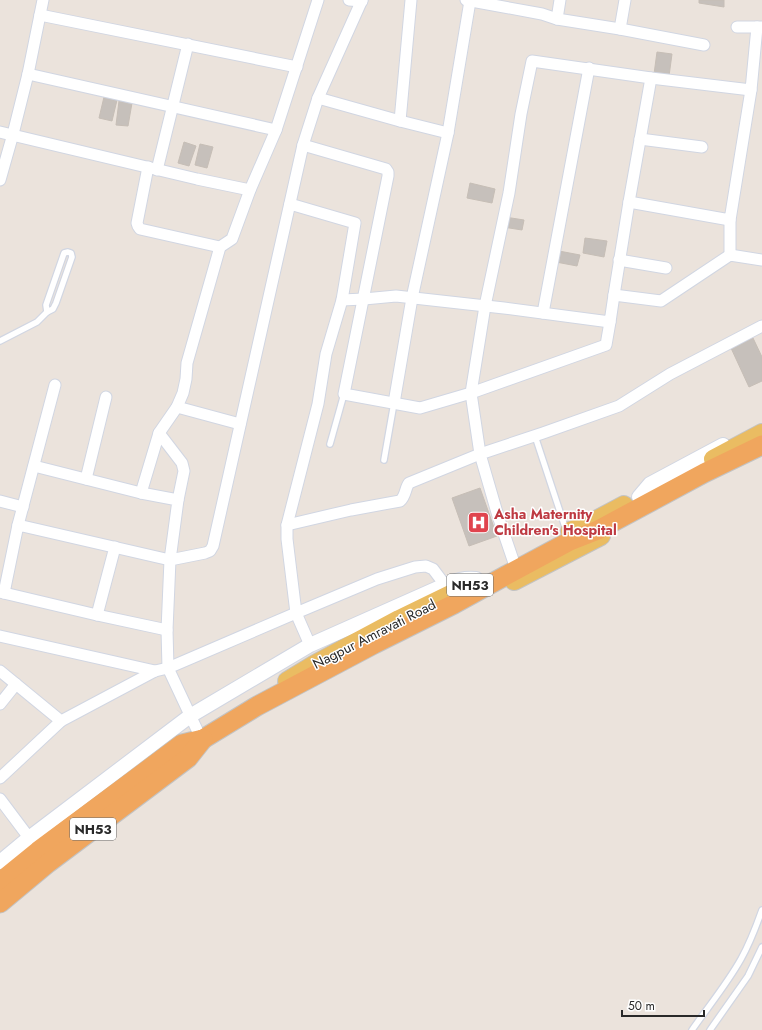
<svg xmlns="http://www.w3.org/2000/svg" width="762" height="1030" font-family="Jost,sans-serif">
<style>
.building{fill:#c6c0bb;stroke:#c6beb6}
.lines{fill:none;stroke-linecap:round;stroke-linejoin:round}
.service-casing{stroke:#d1d6e2;stroke-width:8}
.minor-casing{stroke:#d1d6e2;stroke-width:13}
.tertiary-casing{stroke:#d1d6e2;stroke-width:16}
.primary-casing{stroke:#c3c3c3;stroke-width:20}
.trunk-casing{stroke:#c3c3c3;stroke-width:21}
.service{stroke:#fff;stroke-width:5.5}
.minor{stroke:#fff;stroke-width:11}
.tertiary{stroke:#fff;stroke-width:14}
.primary{stroke:#eabc62;stroke-width:18}
.trunk{stroke:#f0a65e;stroke-width:19}
.labels{text-anchor:middle;dominant-baseline:central;stroke-width:3;stroke-linejoin:round;paint-order:stroke}
.shield{fill:#fff;stroke:#696969;stroke-width:1}
.shield-label{font-size:13px;font-weight:bold;fill:#292929}
.health-label{font-size:14px;font-weight:bold;fill:#be3a42;stroke:#fff;text-anchor:start}
.street-label{font-size:14px;fill:#292929;stroke:#fff}
</style>
<rect width="100%" height="100%" fill="#ebe3dc"/>
<g class="building">
<polygon points="699,0 724,0 724,7 699,3"/>
<polygon points="657,52 672,54 669,76 654,74"/>
<polygon points="104,97 117,100 112,121 99,118"/>
<polygon points="119,101 132,103 128,126 116,125"/>
<polygon points="184,142 196,146 189,166 178,163"/>
<polygon points="200,144 213,147 207,168 195,165"/>
<polygon points="470,183 495,189 492,203 467,198"/>
<polygon points="505,217 524,220 522,230 503,227"/>
<polygon points="585,238 607,241 604,257 583,253"/>
<polygon points="559,251 580,255 577,266 556,262"/>
<polygon points="753,338 762,357 762,381 749,387 731,348"/>
<polygon points="480,488 497,536 469,546 452,498"/>
</g>
<g class="lines">
<defs>
<g id="service">
<polygon points="68,252 71,253 72,257 56,303 53,309 47,312 46,305 63,256 64,253"/>
<polyline points="0,341 37,322 47,312"/>
<polyline points="535,436 566,530"/>
<polyline points="330,444 344,394"/>
<polyline points="384,460 394,403"/>
<path d="M 692,1030 C 708,1007 727,984 741,959 C 750,943 756,927 762,910"/>
<polyline points="710,1030 748,976 762,947"/>
</g>
<g id="minor">
<polyline points="349,0 362,1"/>
<polyline points="466,0 542,14 557,19 620,29 704,45"/>
<polyline points="40,15 297,67"/>
<polyline points="557,19 560,0"/>
<polyline points="737,27 762,27"/>
<polyline points="620,29 625,0"/>
<polyline points="28,74 276,130"/>
<polyline points="651,78 629,202 730,220 751,90"/>
<polyline points="318,98 400,121 448,133 412,298 394,403"/>
<polyline points="400,121 411,0"/>
<polyline points="0,132 197,179 250,190"/>
<polyline points="448,133 470,1"/>
<polyline points="640,139 702,147"/>
<polyline points="303,145 386,169 388,172 388,176 344,394 420,408 471,393 485,306 509,193 521,114 532,61 651,78 751,90 757,27"/>
<polyline points="148,167 137,223 138,226 140,229 220,247"/>
<polyline points="157,170 188,44"/>
<polyline points="0,180 13,134 28,74 43,0"/>
<polyline points="290,204 355,223 342,300 326,354 318,404 287,525 287,539 296,613 377,579 415,567 426,566 433,569 445,585"/>
<polyline points="730,220 730,255"/>
<polyline points="619,260 666,268"/>
<polyline points="614,295 629,202"/>
<polyline points="342,300 364,299 396,296 504,308 610,322 614,295 661,301 730,255 762,260"/>
<polyline points="543,313 589,68"/>
<polyline points="177,407 240,424"/>
<polyline points="159,433 182,463 184,471 178,500"/>
<polyline points="86,479 106,397"/>
<polyline points="141,493 159,433 177,407 183,393 186,379 187,363 220,247 232,239 250,190 276,130 318,0"/>
<polyline points="0,501 23,507"/>
<polyline points="18,525 55,385"/>
<path d="M 287,525 L 351,510 L 400,501 C 406,496 405,488 409,483 L 480,454 L 471,393 L 606,345 L 610,322"/>
<polyline points="514,563 498,516 480,454 543,433 619,406 670,374 762,326"/>
<polyline points="0,592 97,615 167,630"/>
<polyline points="4,593 18,525 170,560 178,500 141,493 34,466"/>
<polyline points="97,615 115,547"/>
<polyline points="0,636 155,671"/>
<polyline points="0,671 61,721 155,671 168,668 296,613 310,645"/>
<polyline points="0,704 16,684"/>
<polyline points="198,732 168,668 167,630 170,560 205,553 210,551 213,546 303,145 318,98 362,0"/>
<polyline points="0,778 61,721"/>
<polyline points="0,799 33,843"/>
</g>
<g id="tertiary">
<polyline points="639,497 650,484 723,445"/>
<path d="M 0,862 L 29,838 L 190,716 L 310,645 L 445,585 C 457,580 464,578 476,579"/>
</g>
<g id="primary">
<polyline points="713,459 762,433"/>
<polyline points="570,531 594,521 624,505"/>
<polyline points="514,581 601,536"/>
<polyline points="287,681 315,664 399,619 473,583"/>
</g>
<g id="trunk">
<polyline points="0,882 38,851 182,744 203,739 257,706 374,644 454,604 505,576 570,541 598,530 704,473 762,445"/>
<polyline points="0,903 48,863 188,758 203,739"/>
</g>
</defs>
<use href="#service" class="service-casing"/>
<use href="#minor" class="minor-casing"/>
<use href="#tertiary" class="tertiary-casing"/>
<use href="#primary" class="primary-casing"/>
<use href="#trunk" class="trunk-casing"/>
<use href="#service" class="service"/>
<use href="#minor" class="minor"/>
<use href="#tertiary" class="tertiary"/>
<use href="#primary" class="primary"/>
<use href="#trunk" class="trunk"/>
</g>
<defs>
<symbol id="hospital-square" viewBox="-11 -11 22 22"><rect x="-9" y="-9" width="18" height="18" rx="4" fill="#e0444e" stroke="#fff"/><path d="M-5-5h3v3.5h4V-5h3V5h-3V1.5h-4V5h-3Z" fill="#fff"/></symbol>
</defs>
<g fill-rule="evenodd">
<use href="#hospital-square" x="466" y="510" width="25" height="25"/>
</g>
<g class="labels">
<g class="shield">
<rect x="447" y="574" width="46" height="22" rx="3"/>
<rect x="70" y="818" width="46" height="22" rx="3"/>
</g>
<g class="shield-label">
<text x="470" y="585">NH53</text>
<text x="93" y="829">NH53</text>
</g>
<g class="health-label">
<text x="494" y="514">Asha Maternity<tspan x="494" dy="16">Children's Hospital</tspan></text>
</g>
<g class="street-label">
<text transform="translate(374 634) rotate(-27)">Nagpur Amravati Road</text>
</g>
</g>
<path d="M622 1010v6h82v-6" fill="none" stroke="#292929" stroke-width="2"/>
<text x="628" y="1010" font-size="12" fill="#292929" stroke="#ffffff" stroke-width="3" paint-order="stroke">50 m</text>
</svg>
